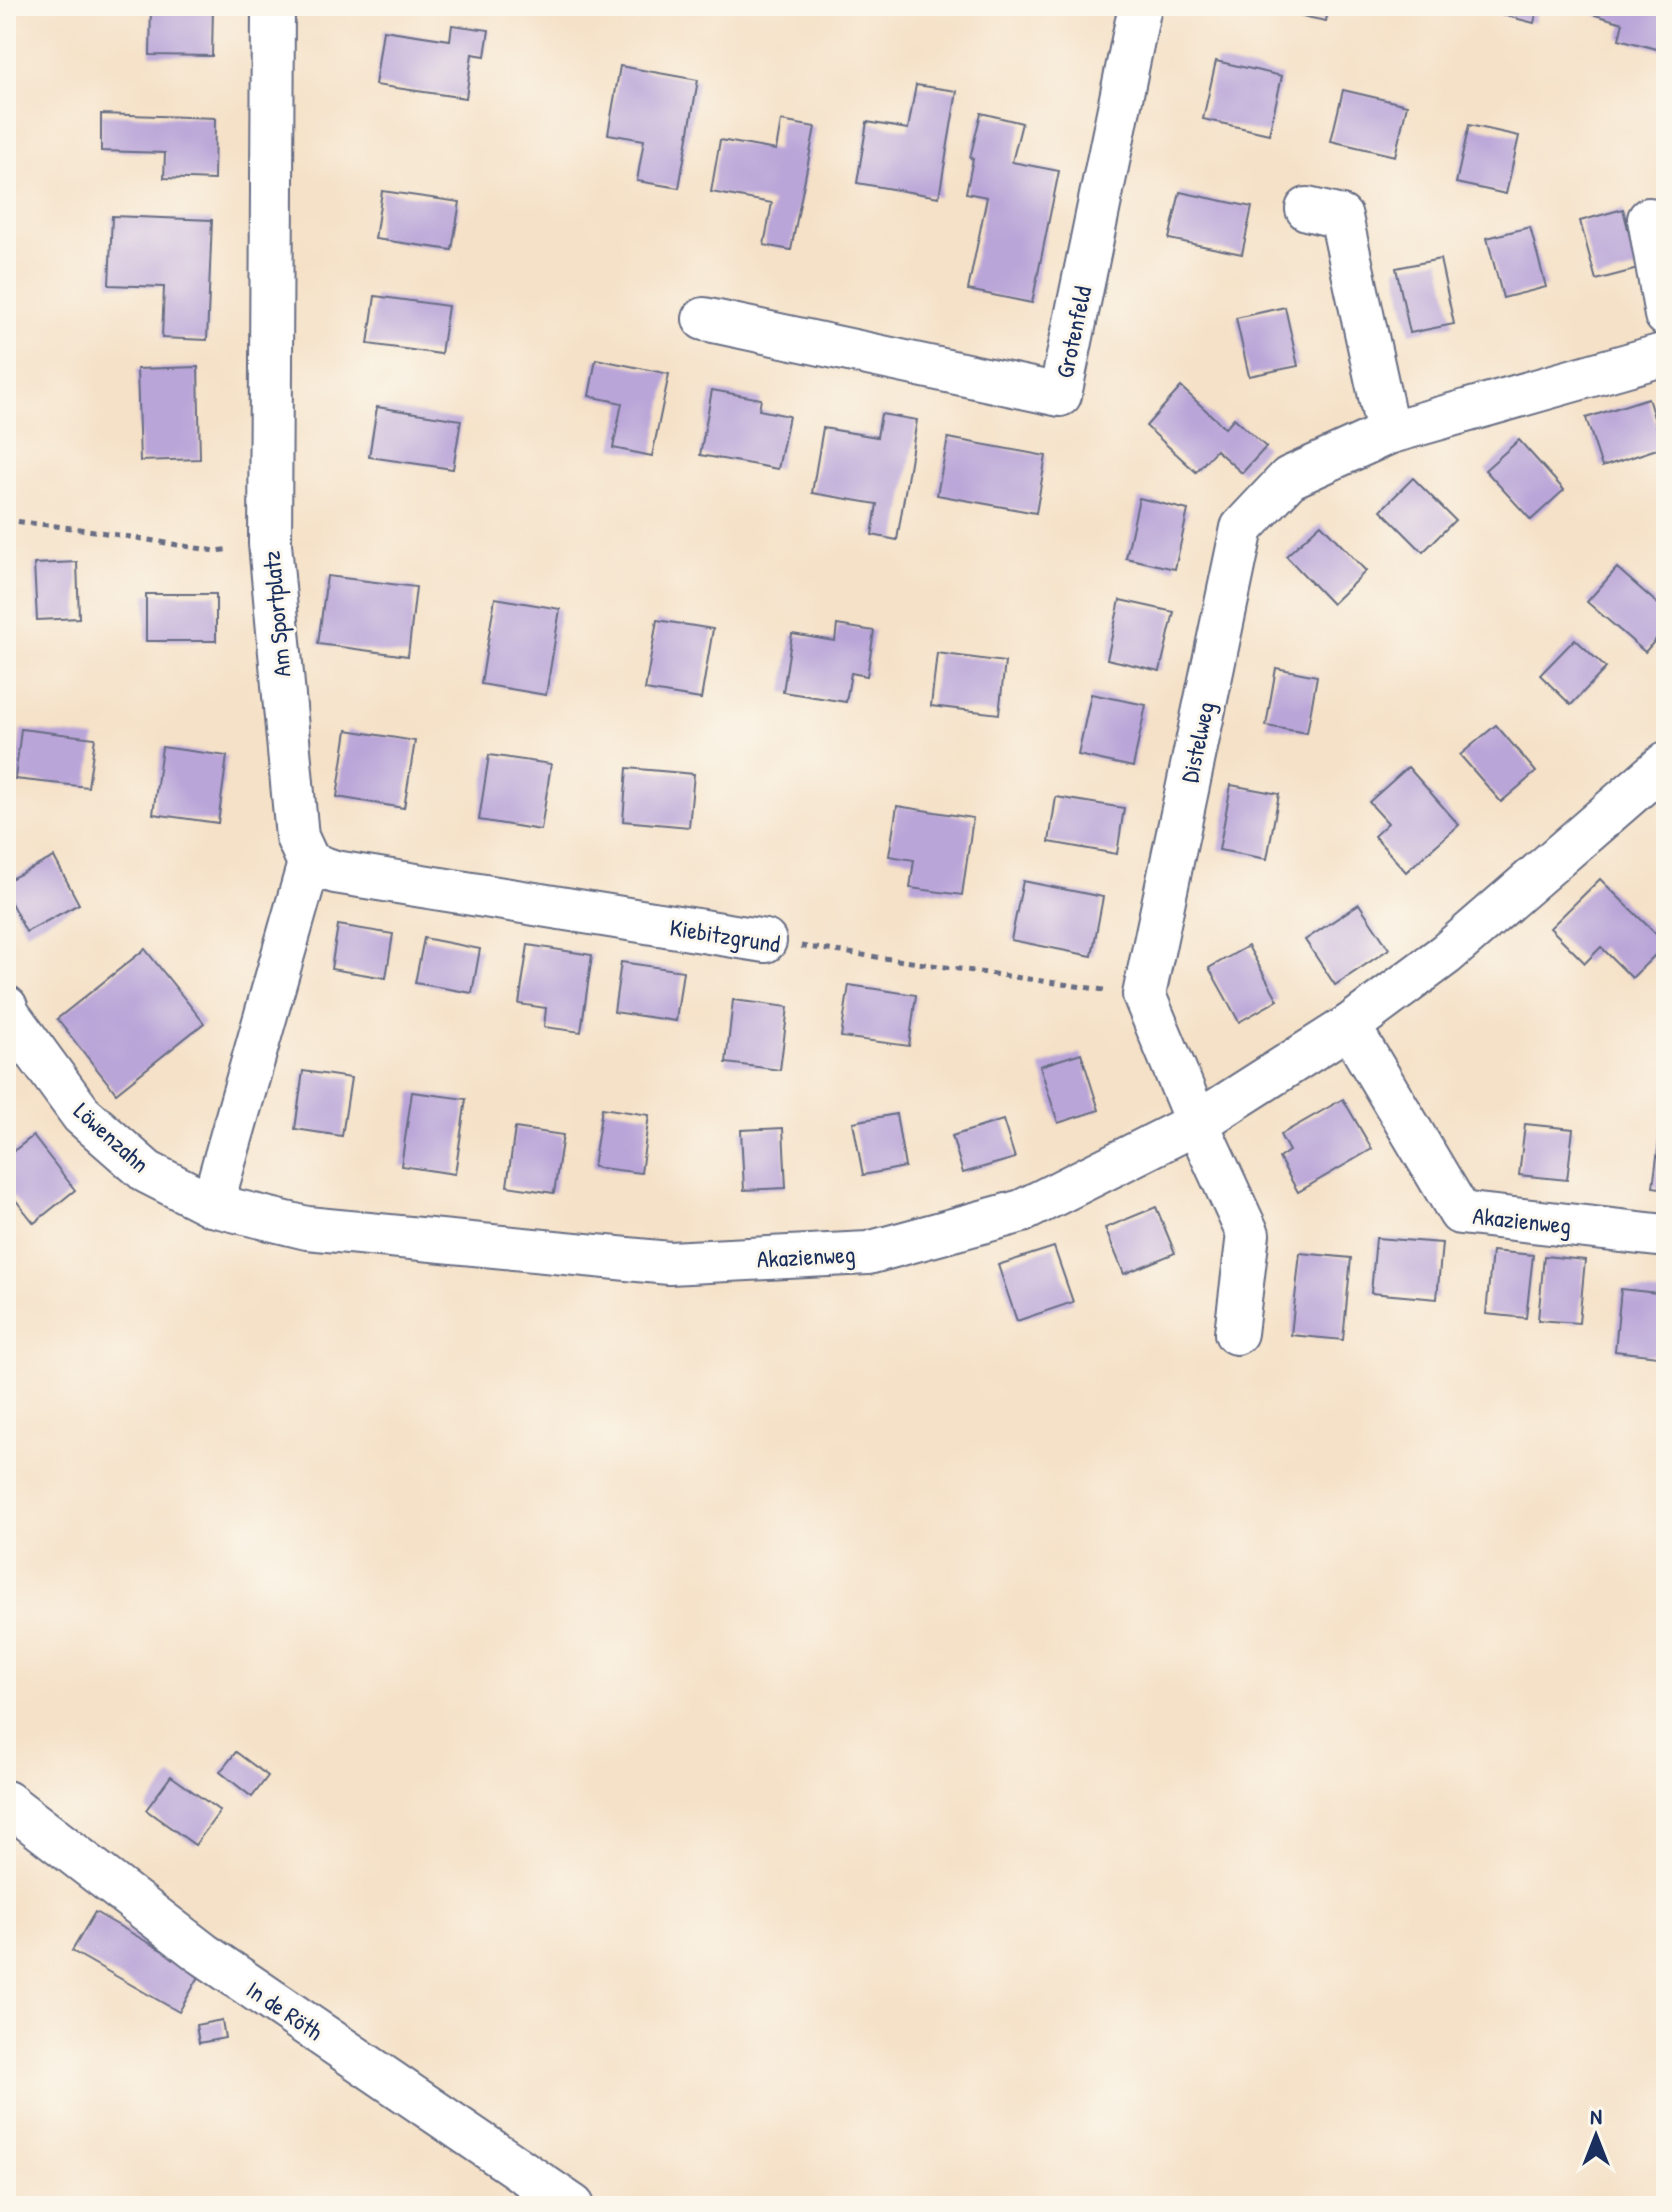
<svg xmlns="http://www.w3.org/2000/svg" width="1672" height="2212" font-family="'Patrick Hand',sans-serif">
<style>
.building{fill:#baa5d8}
.lines{fill:none;stroke-linecap:round;stroke-linejoin:round}
.minor-casing{stroke:#676d83;stroke-width:46}
.path{stroke:#676d83;stroke-width:5;stroke-dasharray:6 6;stroke-linecap:butt}
.minor{stroke:#fff;stroke-width:42}
.labels{text-anchor:middle;dominant-baseline:central;stroke-width:6;stroke-linejoin:round;paint-order:stroke}
.street-label{font-size:24px;fill:#1b2f5e;stroke:#fbf7ec}
</style>
<rect width="100%" height="100%" fill="#fbf7ec"/>
<filter id="ink" filterUnits="userSpaceOnUse"><feTurbulence type="fractalNoise" baseFrequency=".0125" numOctaves="2"/><feDisplacementMap in="SourceGraphic" scale="16" xChannelSelector="R" yChannelSelector="G"/><feConvolveMatrix kernelMatrix="1 2 1 2 8 2 1 2 1" color-interpolation-filters="sRGB"/></filter>
<filter id="wash" filterUnits="userSpaceOnUse"><feTurbulence type="fractalNoise" baseFrequency=".006" numOctaves="4" result="noise"/><feDisplacementMap in="SourceGraphic" scale="32" xChannelSelector="R" yChannelSelector="G"/><feGaussianBlur stdDeviation="1.8" result="paint"/><feColorMatrix in="noise" values="0 0 0 0 0 0 0 0 0 0 0 0 0 0 0 0 0 1.4 0 .05"/><feComposite in="paint" operator="in"/></filter>
<g filter="url(#wash)">
<rect width="100%" height="100%" fill="#f5e1c7"/>
<g id="blocks">
<g class="building">
<polygon points="151,6 213,6 212,56 150,55"/>
<polygon points="1279,6 1329,6 1326,21 1278,11"/>
<polygon points="1468,6 1538,6 1534,23"/>
<polygon points="1597,6 1666,6 1666,41 1664,51 1619,39 1623,23 1595,15"/>
<polygon points="452,25 489,30 485,56 472,54 466,98 375,85 383,30 450,40"/>
<polygon points="1216,61 1282,76 1269,134 1203,119"/>
<polygon points="620,66 698,80 679,188 637,181 644,140 608,134"/>
<polygon points="916,85 957,91 939,197 857,183 867,122 908,129"/>
<polygon points="1343,90 1407,105 1395,156 1331,141"/>
<polygon points="981,113 1022,123 1012,162 1059,171 1032,303 968,290 987,197 966,193 973,159 970,158"/>
<polygon points="101,114 215,118 214,180 164,178 165,153 101,151"/>
<polygon points="781,121 815,127 791,250 764,245 772,203 711,192 720,140 776,150"/>
<polygon points="1469,125 1519,136 1506,194 1456,183"/>
<polygon points="382,191 460,202 452,250 375,239"/>
<polygon points="1180,192 1252,207 1242,254 1169,239"/>
<polygon points="1623,209 1638,269 1596,280 1580,221"/>
<polygon points="112,216 212,220 207,340 162,338 164,287 109,285"/>
<polygon points="1530,227 1546,287 1503,298 1487,238"/>
<polygon points="1440,259 1454,324 1410,333 1396,268"/>
<polygon points="375,296 448,306 441,354 368,344"/>
<polygon points="1285,307 1298,366 1249,376 1236,318"/>
<polygon points="596,359 669,374 652,456 613,448 622,403 589,396"/>
<polygon points="198,367 200,459 140,461 137,369"/>
<polygon points="1181,387 1225,428 1234,418 1266,447 1242,473 1216,450 1196,472 1146,426"/>
<polygon points="712,390 761,399 759,410 789,416 778,469 700,455"/>
<polygon points="1648,398 1663,447 1602,467 1586,418"/>
<polygon points="377,407 461,420 453,469 369,457"/>
<polygon points="881,414 917,420 897,540 872,535 877,504 812,493 823,428 877,437"/>
<polygon points="948,438 1046,456 1036,513 937,495"/>
<polygon points="1519,440 1564,490 1531,520 1485,470"/>
<polygon points="1413,478 1455,520 1423,552 1381,510"/>
<polygon points="1139,498 1188,510 1175,569 1126,558"/>
<polygon points="1321,524 1366,571 1332,604 1286,556"/>
<polygon points="77,562 79,618 37,620 34,564"/>
<polygon points="1617,568 1666,611 1666,628 1645,652 1587,602"/>
<polygon points="327,576 416,587 408,656 318,644"/>
<rect x="146" y="594" width="70" height="47"/>
<polygon points="495,598 560,609 546,695 481,684"/>
<polygon points="1120,600 1174,612 1160,671 1107,659"/>
<polygon points="657,620 713,629 701,699 645,690"/>
<polygon points="837,625 874,631 867,676 851,673 846,702 783,692 792,634 835,641"/>
<polygon points="1575,639 1606,668 1571,705 1540,675"/>
<polygon points="937,653 1005,662 999,714 931,706"/>
<polygon points="1276,668 1317,676 1307,733 1266,726"/>
<polygon points="1091,694 1146,705 1133,767 1078,755"/>
<polygon points="1496,725 1536,772 1501,802 1460,755"/>
<polygon points="21,729 95,738 88,787 15,779"/>
<polygon points="347,730 415,741 404,808 337,797"/>
<polygon points="162,747 227,756 218,823 153,814"/>
<polygon points="489,755 551,764 541,830 479,820"/>
<polygon points="1408,767 1459,825 1406,872 1374,836 1388,823 1369,802"/>
<polygon points="627,768 694,774 689,827 623,821"/>
<polygon points="1231,785 1279,794 1267,859 1219,850"/>
<polygon points="1056,797 1124,808 1117,854 1049,842"/>
<polygon points="897,806 973,818 962,895 910,888 914,860 889,856"/>
<polygon points="54,857 79,904 26,932 6,893 6,881"/>
<polygon points="1600,879 1666,944 1632,978 1601,947 1585,963 1550,928"/>
<polygon points="1023,881 1103,897 1092,956 1011,940"/>
<polygon points="1359,904 1389,949 1335,985 1305,940"/>
<polygon points="338,925 393,934 386,978 331,969"/>
<polygon points="424,938 480,949 472,993 415,983"/>
<polygon points="528,945 592,955 581,1032 544,1027 546,1008 519,1004"/>
<polygon points="1248,946 1278,1000 1239,1022 1209,968"/>
<polygon points="145,949 204,1023 116,1093 57,1019"/>
<polygon points="621,962 683,971 676,1021 614,1012"/>
<polygon points="849,985 916,995 909,1046 841,1037"/>
<polygon points="733,1000 788,1007 780,1070 726,1063"/>
<polygon points="1081,1053 1099,1110 1058,1123 1040,1066"/>
<polygon points="303,1071 351,1078 342,1136 295,1129"/>
<polygon points="412,1092 466,1099 455,1174 401,1166"/>
<polygon points="1343,1099 1372,1149 1298,1192 1279,1158 1289,1151 1280,1135"/>
<polygon points="602,1108 649,1115 641,1173 593,1167"/>
<polygon points="896,1114 905,1167 863,1175 853,1122"/>
<polygon points="1003,1120 1015,1158 963,1173 952,1136"/>
<polygon points="1525,1124 1573,1129 1567,1180 1519,1175"/>
<polygon points="1661,1127 1666,1127 1666,1189 1653,1187"/>
<polygon points="515,1128 563,1135 554,1193 507,1186"/>
<polygon points="783,1128 786,1188 744,1190 741,1130"/>
<polygon points="33,1136 75,1190 34,1223 6,1188 6,1157"/>
<polygon points="1156,1207 1175,1253 1124,1274 1105,1228"/>
<polygon points="1376,1238 1442,1243 1437,1299 1371,1293"/>
<polygon points="1054,1247 1073,1302 1017,1321 998,1265"/>
<polygon points="1492,1251 1533,1255 1526,1318 1486,1314"/>
<polygon points="1300,1253 1351,1258 1343,1340 1291,1335"/>
<polygon points="1544,1256 1585,1260 1579,1323 1538,1320"/>
<polygon points="1621,1289 1666,1294 1666,1357 1615,1351"/>
<polygon points="236,1752 268,1776 252,1797 220,1772"/>
<polygon points="171,1776 220,1811 195,1845 146,1810"/>
<polygon points="95,1912 201,1973 179,2012 72,1951"/>
<polygon points="222,2020 225,2038 199,2043 196,2025"/>
</g>
</g>
</g>
<g filter="url(#ink)">
<use href="#blocks" fill-opacity="0" stroke="#676d83" stroke-width="2"/>
<g class="lines">
<defs>
<g id="minor">
<polyline points="1307,209 1341,217 1388,433"/>
<polyline points="1649,219 1666,315"/>
<polyline points="704,319 1060,395 1140,6"/>
<polyline points="309,863 335,872 765,941"/>
<polyline points="6,1007 9,1015 82,1115 147,1172 212,1205 307,1228 669,1263 868,1253 1022,1211 1197,1123 1349,1026 1446,954 1666,763"/>
<polyline points="1349,1026 1460,1213 1657,1235"/>
<polyline points="212,1205 309,863 297,837 270,544 273,6"/>
<polyline points="1236,1333 1248,1234 1197,1123 1144,995 1242,528 1289,478 1388,433 1666,354"/>
<polyline points="6,1802 202,1953 573,2206"/>
</g>
</defs>
<use href="#minor" class="minor-casing"/>
<g class="path">
<polyline points="6,520 88,530 215,551 231,549"/>
<polyline points="801,946 1104,990"/>
</g>
<use href="#minor" class="minor"/>
</g>
</g>
<g class="labels">
<g class="street-label">
<text transform="translate(1073 332) rotate(-78)">Grotenfeld</text>
<text transform="translate(276 614) rotate(-95)">Am Sportplatz</text>
<text transform="translate(1197 742) rotate(-78)">Distelweg</text>
<text transform="translate(725 935) rotate(9)">Kiebitzgrund</text>
<text transform="translate(112 1137) rotate(42)">Löwenzahn</text>
<text transform="translate(1522 1220) rotate(6)">Akazienweg</text>
<text transform="translate(806 1256) rotate(-3)">Akazienweg</text>
<text transform="translate(285 2010) rotate(34)">In de Röth</text>
</g>
</g>
<rect width="1672" height="2212" fill="none" stroke="#fbf7ec" stroke-width="32"/>
<g transform="translate(1596 2136)" stroke="#fbf7ec" stroke-width="6" paint-order="stroke">
<path d="M0-6L14 30L0 20L-14 30Z" fill="#1b2f5e"/>
<text y="-12" font-size="22" font-weight="bold" text-anchor="middle" fill="#1b2f5e">N</text>
</g>
</svg>
